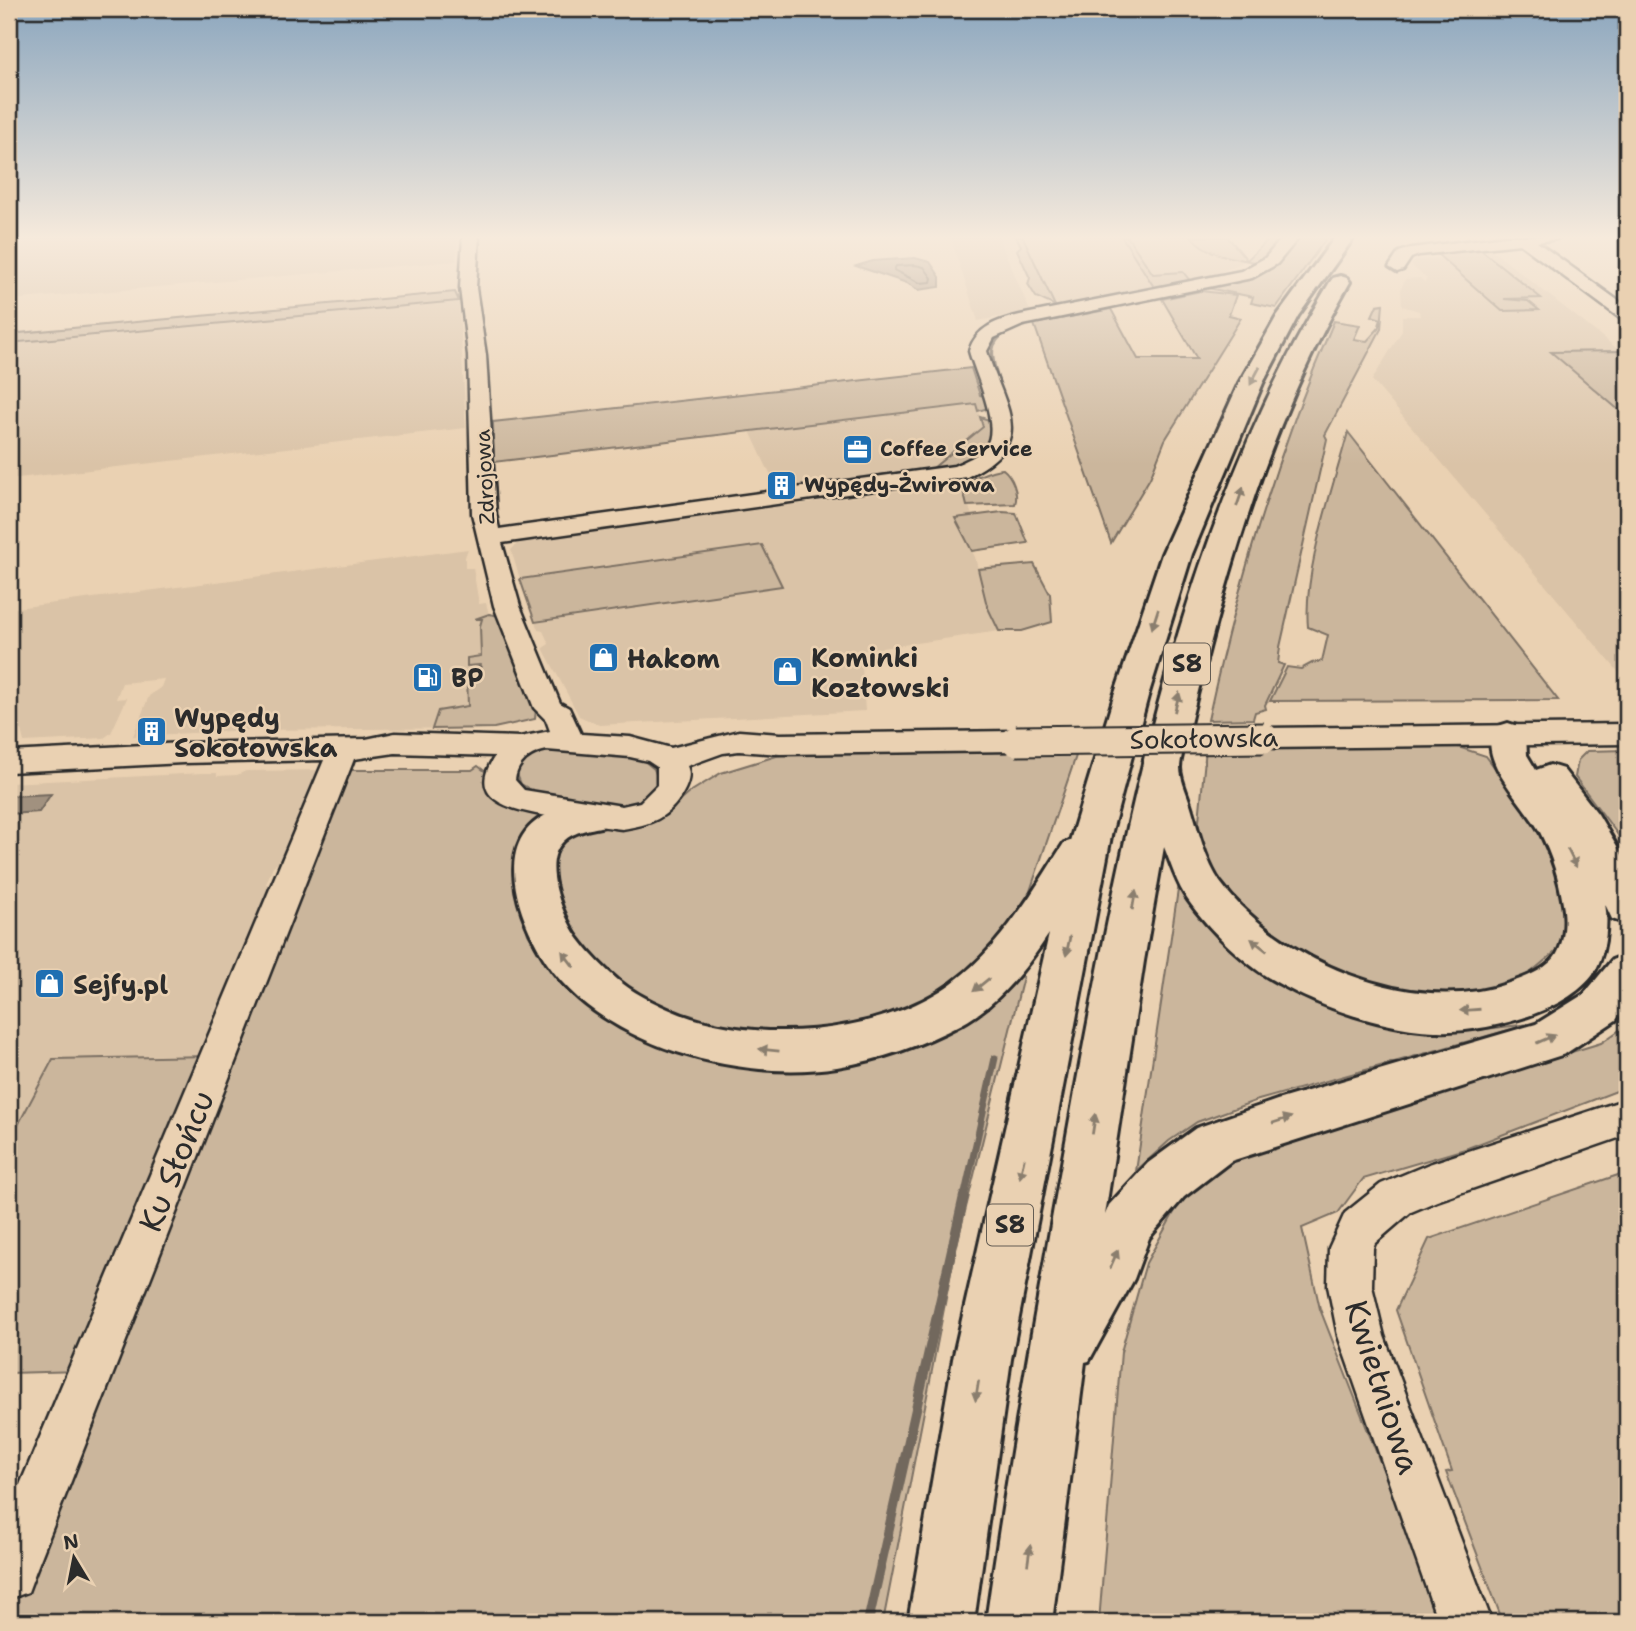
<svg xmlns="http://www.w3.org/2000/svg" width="1636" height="1631" font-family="'Shantell Sans',sans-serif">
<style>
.built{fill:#dac3a7}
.green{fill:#cbb69c;stroke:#7b7064;stroke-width:2}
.water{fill:#a1917f;stroke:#72685d;stroke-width:2}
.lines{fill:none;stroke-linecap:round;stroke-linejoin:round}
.shore{stroke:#5a544d;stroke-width:2}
.stream-far2{stroke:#72685d;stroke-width:3.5}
.stream-far1{stroke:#72685d;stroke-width:7}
.stream{stroke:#72685d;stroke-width:10}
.minor-casing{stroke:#2b2b2b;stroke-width:5}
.highway-casing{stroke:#2b2b2b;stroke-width:6}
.minor{fill:#ead1b2;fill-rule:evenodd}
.highway{fill:#ead1b2;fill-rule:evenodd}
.minor-bridge-casing{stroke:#2b2b2b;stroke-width:33;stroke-linecap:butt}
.minor-bridge{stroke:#ead1b2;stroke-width:29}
.oneway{fill:#8a7e6e}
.labels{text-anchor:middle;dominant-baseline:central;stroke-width:5;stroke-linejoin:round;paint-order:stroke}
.far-poi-label{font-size:21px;font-weight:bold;fill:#2b2b2b;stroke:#ead1b2;text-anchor:start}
.far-street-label{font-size:21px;fill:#2b2b2b;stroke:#ead1b2}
.shield{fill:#ead1b2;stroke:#645d54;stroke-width:2}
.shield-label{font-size:24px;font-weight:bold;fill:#2b2b2b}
.poi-label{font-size:26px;font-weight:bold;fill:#2b2b2b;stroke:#ead1b2;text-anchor:start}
.street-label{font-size:26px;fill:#2b2b2b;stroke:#ead1b2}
.near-street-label{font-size:32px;fill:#2b2b2b;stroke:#ead1b2}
</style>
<rect width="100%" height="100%" fill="#ead1b2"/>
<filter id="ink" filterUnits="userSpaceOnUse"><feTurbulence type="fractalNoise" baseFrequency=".0143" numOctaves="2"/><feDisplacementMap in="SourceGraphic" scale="14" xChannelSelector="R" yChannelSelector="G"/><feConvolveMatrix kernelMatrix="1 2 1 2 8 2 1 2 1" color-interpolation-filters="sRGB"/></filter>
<g filter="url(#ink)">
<g class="built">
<polygon points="9,236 458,236 456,261 9,300"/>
<polygon points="998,236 1030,311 978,321 950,236"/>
<polygon points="1227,236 1247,260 1213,276 1055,306 1023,237"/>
<polygon points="1489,248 1620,351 1552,352 1627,417 1627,682 1372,380 1402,331 1402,316 1420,316 1419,311 1402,306 1401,289 1405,279 1420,278 1424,282 1427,279 1411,265 1416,260 1441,258 1502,311 1528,301 1506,301 1503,298 1540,297 1480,249"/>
<polygon points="459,301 466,428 9,479 9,343"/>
<polygon points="976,404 983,427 933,468 788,487 776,487 750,431"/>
<polygon points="961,482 972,516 956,519 975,557 987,606 999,631 861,651 865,711 599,725 579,716 543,648 549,644 543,631 538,630 535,622 781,585 761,545 520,579 511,550 519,542"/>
<polygon points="468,549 465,557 465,568 473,568 479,604 486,603 493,629 485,728 251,730 133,736 149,696 161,687 164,679 122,683 116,699 127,698 111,733 104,738 24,742 21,730 9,731 9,609"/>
<polygon points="328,770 292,856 273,866 266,884 280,886 210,1056 53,1060 9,1142 9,783 203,773 217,773 217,776 237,775 246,771"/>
</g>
<g class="green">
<polygon points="1023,236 1023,237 1055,306 1036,297 1028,284 1030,278 1017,250 1021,246 1016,236"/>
<polygon points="1127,236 1153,274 1183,272 1191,282 1160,291 1154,287 1122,237"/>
<path d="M 1227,236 L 1247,260 L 1272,236 L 1285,238 L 1260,263 C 1236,258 1207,256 1192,237 Z"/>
<path d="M 1300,236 L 1328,236 L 1276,308 L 1251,303 L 1253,297 L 1207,288 C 1253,279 1270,273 1300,236 Z"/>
<polygon points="1480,249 1541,298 1504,299 1528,301 1539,310 1502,311 1437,254"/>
<polygon points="1201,291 1236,295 1229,315 1241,318 1165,440 1150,478 1111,543 1034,324 1111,309 1138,359 1197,359 1162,299"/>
<polygon points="455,292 459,301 9,343 9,334"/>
<path d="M 1383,304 L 1381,329 L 1325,435 L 1327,439 L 1280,647 L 1278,663 L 1284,665 L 1265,705 L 1266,709 L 1255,712 L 1253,719 L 1208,720 C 1238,582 1278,449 1334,321 L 1360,325 L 1354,339 L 1367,341 L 1378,329 L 1381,319 L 1372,316 L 1377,305 Z"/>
<polygon points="1620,351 1627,356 1627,417 1551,352"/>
<polygon points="971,368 980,395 986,396 988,408 978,411 976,404 494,462 493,422"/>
<path d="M 980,417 L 992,421 C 1000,471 915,472 883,477 L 880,475 L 933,468 L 983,427 Z"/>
<path d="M 1348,432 L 1558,700 L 1270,701 L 1287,667 L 1301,669 L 1312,663 L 1322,661 L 1328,635 L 1308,627 C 1303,570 1333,488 1348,432 Z"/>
<path d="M 1003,469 C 1012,476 1019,493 1015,504 L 967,506 L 961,482 C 975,480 988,469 1003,469 Z"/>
<polygon points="1002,512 1016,513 1028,543 972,551 955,518"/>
<polygon points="762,545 782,586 535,622 520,579"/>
<polygon points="1034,564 1050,594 1052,622 1022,631 999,631 987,606 978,569"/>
<polygon points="489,614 500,616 536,709 535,719 494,728 432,729 438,711 468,706 467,675 472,673 472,669 481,667 480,665 467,666 467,658 481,656 480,626 482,619 475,619"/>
<polygon points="1449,744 1486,756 1543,833 1567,893 1561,947 1518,983 1458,995 1391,993 1319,967 1253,928 1211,870 1198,831 1206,748"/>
<path d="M 556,750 L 642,759 L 654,769 L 657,777 L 656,786 L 639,802 L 618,807 L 533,791 L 521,784 L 517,774 C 523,755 539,751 556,750 Z"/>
<polygon points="1078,750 1028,897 1011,927 976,972 902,1016 820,1035 736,1035 628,998 560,928 548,857 571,833 591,829 641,826 662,816 690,792 721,773 783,754"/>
<polygon points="1627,750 1627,847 1575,777 1578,760 1587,751"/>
<polygon points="478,766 486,772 491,792 541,815 543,818 516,852 514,886 528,934 543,959 573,994 605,1019 646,1041 696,1058 750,1066 1015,975 1023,977 955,1252 883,1622 9,1622 9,1603 340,770 472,770"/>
<polygon points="1179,883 1427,1030 1475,1030 1530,1024 1255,1101 1197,1122 1169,1141 1136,1171"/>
<polygon points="1627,1025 1627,1087 1465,1149 1363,1179 1338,1213 1302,1228 1320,1309 1443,1622 1099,1622 1121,1352 1146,1263 1187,1189 1242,1153 1601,1043"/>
<polygon points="210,1056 80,1371 9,1373 9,1142 53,1059"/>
<polygon points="1627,1172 1627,1622 1503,1622 1446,1472 1452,1471 1396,1310 1429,1239"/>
</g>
<g class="water">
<polygon points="915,258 930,262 940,277 940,287 918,290 907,283 856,266 873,261"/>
<polygon points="51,794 39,812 9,814 9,796"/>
</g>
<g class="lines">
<polygon class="shore" points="915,265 924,267 932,278 931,282 920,283 894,270 896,266"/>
<g class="stream-far2">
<polyline points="1540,244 1558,257"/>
<polyline points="1564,261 1588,279"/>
<path d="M 998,381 C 993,360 985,345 1006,332"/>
</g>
<polyline class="stream-far1" points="964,1198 995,1058"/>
<polyline class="stream" points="868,1622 964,1196"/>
<defs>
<g id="minor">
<path d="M 463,236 L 479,236 L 476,288 L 486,355 L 496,514 L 499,529 L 954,466 C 965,461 978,456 986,446 C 1001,426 975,374 969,351 C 976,327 998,320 1020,315 L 1241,271 L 1265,258 L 1284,236 L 1300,236 L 1277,264 L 1252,278 L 1023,325 L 994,338 L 987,351 C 1005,411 1039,441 967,477 L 502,543 L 520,606 L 560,703 L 569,708 L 581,734 L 630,737 L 671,748 L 739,731 L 780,734 L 1016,731 L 1026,734 L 1031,741 L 1026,748 L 1016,751 L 780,754 L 739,751 L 723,753 L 687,766 C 691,775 688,784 683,793 C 669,818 650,825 622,829 C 600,827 579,822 557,818 C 525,811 461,806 495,756 L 395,753 L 354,759 L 35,1573 L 28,1592 L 9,1599 L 9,1511 L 324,760 L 183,763 L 9,772 L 9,752 L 183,743 L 366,739 L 395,733 L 520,737 L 550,731 L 546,720 L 534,708 L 494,606 L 472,514 L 468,355 L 460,288 ZM 547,750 L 630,757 L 648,761 L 657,767 L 657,785 L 640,802 L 622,806 L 524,790 L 515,780 C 517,763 530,753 547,750 Z"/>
<polygon points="1506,236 1559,236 1557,239 1537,242 1627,307 1627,320 1621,319 1520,244 1419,255 1411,258 1403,270 1397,272 1389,267 1399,252 1411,248"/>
<polygon points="1627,724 1627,744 1264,748 1254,745 1249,738 1254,731 1264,728"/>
<polygon points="1627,1099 1627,1135 1437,1201 1411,1212 1375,1243 1373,1248 1372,1286 1384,1336 1492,1622 1438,1622 1338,1336 1328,1286 1329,1248 1345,1213 1381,1184 1429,1164"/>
</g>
<g id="highway">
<path d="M 1336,236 L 1355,236 L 1298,316 L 1263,383 L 1192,554 L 1148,696 L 1112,831 L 1011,1359 L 974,1622 L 908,1622 L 953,1359 L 1049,934 C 1026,968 999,1004 962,1024 C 923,1045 880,1060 837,1067 C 741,1082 604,1047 547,963 C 519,921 487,837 553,812 C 570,805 585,801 604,806 L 609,816 L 604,826 C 588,830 572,831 561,844 C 541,866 565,923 581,942 C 591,955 605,969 618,980 C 631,991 652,1002 668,1009 C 750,1046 880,1036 952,983 C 1001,947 1032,893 1064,843 L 1070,841 L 1114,696 L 1162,554 L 1239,383 L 1277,316 Z"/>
<path d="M 1340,276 L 1347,278 L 1350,282 C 1281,402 1238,534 1204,668 C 1198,691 1192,714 1187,737 C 1185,746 1180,758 1180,768 C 1180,780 1189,798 1192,810 C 1199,833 1206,862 1220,882 C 1279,961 1413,1018 1509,983 C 1525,978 1548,969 1557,954 C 1565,940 1566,919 1563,904 C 1559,878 1552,856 1540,832 C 1525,804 1475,759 1495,727 L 1508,723 L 1521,727 L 1526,735 L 1527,755 L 1536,770 L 1550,765 L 1563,769 L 1598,814 L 1627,863 L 1627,924 L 1612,919 L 1605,904 C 1609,925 1605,958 1592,976 C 1561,1015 1482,1033 1435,1031 C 1384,1029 1322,1008 1278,983 C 1247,967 1208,929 1188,900 C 1177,885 1171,864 1164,847 L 1144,961 L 1105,1215 L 1109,1205 L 1148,1163 L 1196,1128 L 1277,1100 L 1536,1024 L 1584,994 L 1612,960 L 1627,954 L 1627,1005 L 1616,1020 L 1565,1054 L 1231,1161 L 1184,1197 L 1149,1238 L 1134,1279 L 1089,1361 L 1085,1362 L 1052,1622 L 986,1622 C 1011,1445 1043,1268 1075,1091 C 1126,818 1183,522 1330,282 L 1333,278 Z"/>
</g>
</defs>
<use href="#minor" class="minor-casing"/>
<use href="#highway" class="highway-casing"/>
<use href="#minor" class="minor"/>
<use href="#highway" class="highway"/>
<defs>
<polyline id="minor-bridge" points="1016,741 1264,738"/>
</defs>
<use href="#minor-bridge" class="minor-bridge-casing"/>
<use href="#minor-bridge" class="minor-bridge"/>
</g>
<defs><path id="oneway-solid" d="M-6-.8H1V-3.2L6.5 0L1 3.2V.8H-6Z" transform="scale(1.75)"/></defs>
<g class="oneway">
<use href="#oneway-solid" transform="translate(1255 376) rotate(118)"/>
<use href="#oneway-solid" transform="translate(1240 497) rotate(-71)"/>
<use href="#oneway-solid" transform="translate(1155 619) rotate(108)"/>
<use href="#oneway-solid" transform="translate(1177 702) rotate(-76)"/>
<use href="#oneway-solid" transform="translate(1572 858) rotate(64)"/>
<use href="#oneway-solid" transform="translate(1134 900) rotate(-80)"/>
<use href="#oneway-solid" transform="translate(1259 945) rotate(-142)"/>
<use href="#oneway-solid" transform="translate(1068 946) rotate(102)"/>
<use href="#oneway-solid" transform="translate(568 959) rotate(-127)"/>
<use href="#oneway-solid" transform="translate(981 985) rotate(141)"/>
<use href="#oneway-solid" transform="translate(1470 1010) rotate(176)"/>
<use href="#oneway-solid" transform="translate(1546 1039) rotate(-23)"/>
<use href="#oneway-solid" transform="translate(769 1050) rotate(-174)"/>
<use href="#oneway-solid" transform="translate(1282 1120) rotate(-18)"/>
<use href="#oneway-solid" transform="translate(1094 1124) rotate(-81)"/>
<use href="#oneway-solid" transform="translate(1022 1168) rotate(102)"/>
<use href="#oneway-solid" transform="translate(1114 1259) rotate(-66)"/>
<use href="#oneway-solid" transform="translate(977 1391) rotate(99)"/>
<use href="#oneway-solid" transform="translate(1029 1555) rotate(-82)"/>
</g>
</g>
<linearGradient id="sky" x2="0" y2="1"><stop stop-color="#8ba6be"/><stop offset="0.51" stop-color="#f6eadc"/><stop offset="1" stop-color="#f6eadc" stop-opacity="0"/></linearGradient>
<rect width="1636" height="465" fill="url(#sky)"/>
<defs>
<symbol id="office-square" viewBox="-11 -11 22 22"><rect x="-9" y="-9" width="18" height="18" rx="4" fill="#1f6fb2" stroke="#ead1b2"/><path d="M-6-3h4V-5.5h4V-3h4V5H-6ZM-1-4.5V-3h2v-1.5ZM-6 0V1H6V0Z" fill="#fff"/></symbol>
<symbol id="building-square" viewBox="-11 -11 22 22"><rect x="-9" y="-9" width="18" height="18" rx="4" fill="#1f6fb2" stroke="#ead1b2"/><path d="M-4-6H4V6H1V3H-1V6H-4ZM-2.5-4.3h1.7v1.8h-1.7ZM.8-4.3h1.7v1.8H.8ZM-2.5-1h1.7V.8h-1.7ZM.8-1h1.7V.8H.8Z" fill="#fff"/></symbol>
<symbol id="shop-square" viewBox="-11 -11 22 22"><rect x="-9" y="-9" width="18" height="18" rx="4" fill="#1f6fb2" stroke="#ead1b2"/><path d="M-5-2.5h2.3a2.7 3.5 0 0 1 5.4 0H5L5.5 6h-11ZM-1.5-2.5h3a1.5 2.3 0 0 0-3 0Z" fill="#fff"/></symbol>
<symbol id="fuel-square" viewBox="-11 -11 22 22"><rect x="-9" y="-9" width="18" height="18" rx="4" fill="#1f6fb2" stroke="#ead1b2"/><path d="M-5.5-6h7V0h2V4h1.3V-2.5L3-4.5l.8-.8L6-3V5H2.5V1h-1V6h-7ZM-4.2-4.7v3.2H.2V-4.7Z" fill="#fff"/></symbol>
</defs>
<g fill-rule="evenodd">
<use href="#office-square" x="840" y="432" width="35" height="35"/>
<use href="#building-square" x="764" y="468" width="35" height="35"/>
<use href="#shop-square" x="586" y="640" width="35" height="35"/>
<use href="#shop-square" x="770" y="654" width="35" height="35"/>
<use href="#fuel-square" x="410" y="660" width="35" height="35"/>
<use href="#building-square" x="134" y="714" width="35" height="35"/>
<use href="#shop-square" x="32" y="966" width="35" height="35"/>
</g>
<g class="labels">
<g class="far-poi-label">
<text x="880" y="449">Coffee Service</text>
<text x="804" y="485">Wypędy-Żwirowa</text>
</g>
<g class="far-street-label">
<text transform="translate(485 477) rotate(-93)">Zdrojowa</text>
</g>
<g class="shield">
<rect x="1164" y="643.5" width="46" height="41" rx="5"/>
<rect x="987" y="1204.5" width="46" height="41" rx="5"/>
</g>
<g class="shield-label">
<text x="1187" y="664">S8</text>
<text x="1010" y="1225">S8</text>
</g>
<g class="poi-label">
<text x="811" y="657">Kominki<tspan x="811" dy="30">Kozłowski</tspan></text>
<text x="627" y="658">Hakom</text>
<text x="451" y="677">BP</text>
<text x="174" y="717">Wypędy<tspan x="174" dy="30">Sokołowska</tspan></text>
<text x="73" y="984">Sejfy.pl</text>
</g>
<g class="street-label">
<text transform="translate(1204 738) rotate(-1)">Sokołowska</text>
</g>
<g class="near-street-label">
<text transform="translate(176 1161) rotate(-68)">Ku Słońcu</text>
<text transform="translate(1383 1387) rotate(72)">Kwietniowa</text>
</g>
</g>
<rect width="1636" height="1631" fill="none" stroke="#ead1b2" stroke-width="35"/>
<rect x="18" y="18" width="1601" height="1596" fill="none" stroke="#2b2b2b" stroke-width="2.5" filter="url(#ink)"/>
<g transform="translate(74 1558) rotate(350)" stroke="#ead1b2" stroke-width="5" paint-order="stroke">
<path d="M0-5L12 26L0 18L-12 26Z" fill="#2b2b2b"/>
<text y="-10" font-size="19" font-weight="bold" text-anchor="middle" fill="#2b2b2b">N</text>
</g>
</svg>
